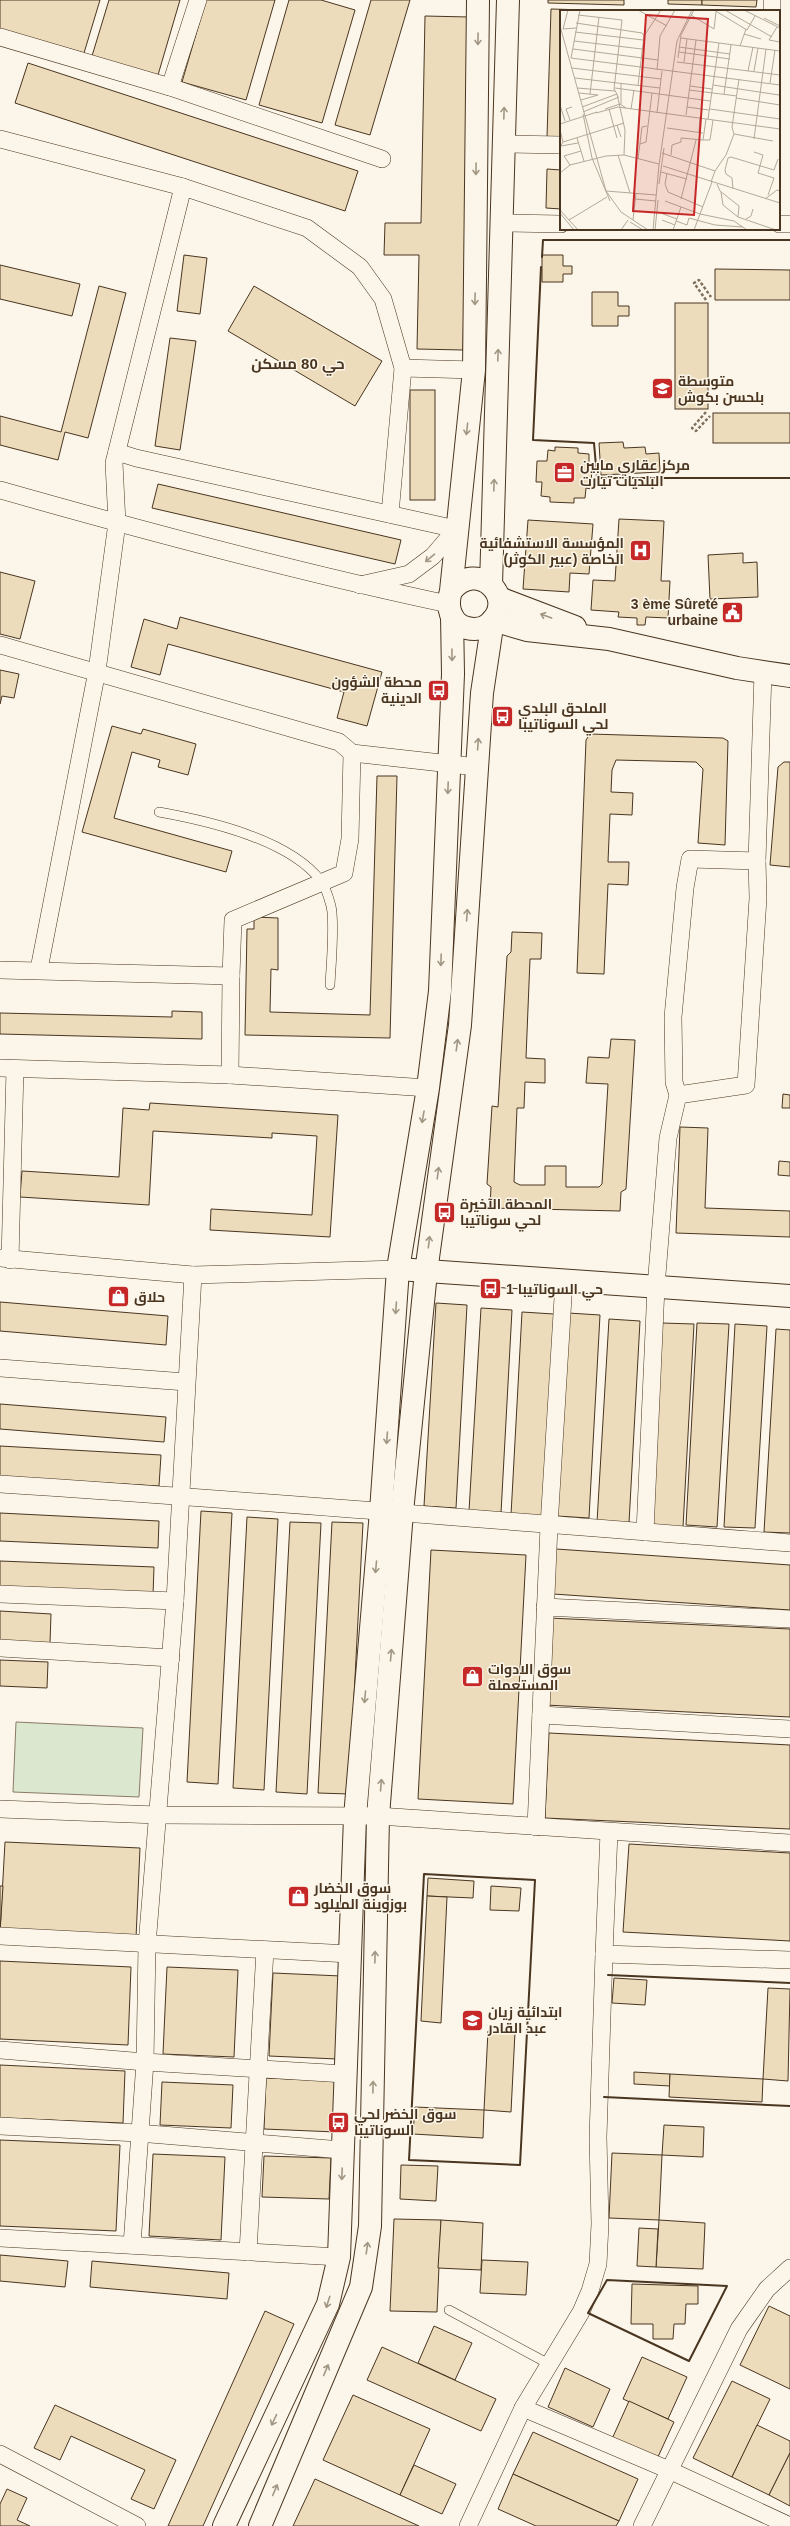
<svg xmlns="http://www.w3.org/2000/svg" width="790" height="2526" font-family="Helvetica,Cairo,sans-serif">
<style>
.green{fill:#dce7d0;stroke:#887966}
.building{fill:#ecdcbc;stroke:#4a3520}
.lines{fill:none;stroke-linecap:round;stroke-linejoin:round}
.lane-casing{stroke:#4a3520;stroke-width:10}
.street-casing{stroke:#4a3520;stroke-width:18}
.secondary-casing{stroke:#4a3520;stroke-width:24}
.primary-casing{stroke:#4a3520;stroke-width:24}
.path{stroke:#7f6f5c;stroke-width:2.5;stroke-dasharray:3 2;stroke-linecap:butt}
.lane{stroke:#fbf6e9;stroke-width:9}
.street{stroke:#fbf6e9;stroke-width:17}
.secondary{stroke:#fbf6e9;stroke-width:22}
.primary{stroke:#fbf6e9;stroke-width:22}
.wall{stroke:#4a3520;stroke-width:2}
.oneway{stroke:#a29684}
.labels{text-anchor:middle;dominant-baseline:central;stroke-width:3;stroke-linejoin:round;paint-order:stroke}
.poi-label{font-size:14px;font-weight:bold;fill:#4a3520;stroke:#fbf6e9;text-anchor:start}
.neighbourhood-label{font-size:15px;font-weight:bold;fill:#4a3520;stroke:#fbf6e9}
.inset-road{fill:none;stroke:#b4a999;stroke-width:1}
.view{fill:#c62828;fill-opacity:0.15;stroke:#c62828;stroke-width:2}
.inset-edge{fill:none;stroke:#4a3520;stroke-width:2}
</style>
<rect width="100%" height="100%" fill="#fbf6e9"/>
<polygon class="green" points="16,1722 143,1728 139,1797 13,1792"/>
<g class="building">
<polygon points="0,0 100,0 84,53 0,29"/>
<polygon points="109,0 180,0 158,75 92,56"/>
<polygon points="206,0 275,0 246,100 182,82"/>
<polygon points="289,0 321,0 355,10 322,123 259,105"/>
<polygon points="371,0 410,0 370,135 335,125"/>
<polygon points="548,0 624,0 624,5 548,3"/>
<polygon points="668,0 702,0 702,5 668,4"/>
<polygon points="702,0 757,0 756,7 702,5"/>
<polygon points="551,9 623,11 561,11 561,138 547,137"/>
<polygon points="425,16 469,17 463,350 417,349 419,255 384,255 385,223 421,223"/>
<polygon points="28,63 358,171 345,211 15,103"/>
<polygon points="547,169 561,170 561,209 546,208"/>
<polygon points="184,255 207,258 200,314 177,311"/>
<polygon points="542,255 563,255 563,266 572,266 572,274 563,274 563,282 542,282"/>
<polygon points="0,265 80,284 72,316 0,299"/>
<polygon points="715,269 790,270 790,300 715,300"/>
<polygon points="99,286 126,293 88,438 65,432 58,460 0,445 0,416 61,432"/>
<polygon points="254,286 382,361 355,406 228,331"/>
<polygon points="592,292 618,292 618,306 629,306 629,316 618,316 618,326 592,326"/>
<rect x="675" y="303" width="33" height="106"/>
<polygon points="170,338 196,341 180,450 155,446"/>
<rect x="410" y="390" width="25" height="110"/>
<rect x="713" y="413" width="77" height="30"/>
<polygon points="623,442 624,448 645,447 646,454 659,453 660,472 601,475 599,443"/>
<polygon points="555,447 578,448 578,453 589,454 589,464 592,464 591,489 586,488 585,498 574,498 574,503 550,502 550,497 541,496 542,482 536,482 537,461 547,461 548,450 555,451"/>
<polygon points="158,484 401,540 395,564 152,508"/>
<polygon points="619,519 664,521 661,581 670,581 668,618 646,617 645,625 637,625 637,618 618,617 619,612 591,610 593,580 615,581"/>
<polygon points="528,520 593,524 589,574 570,573 569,592 523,589"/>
<polygon points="743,553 743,563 757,562 758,597 710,599 708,555"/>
<polygon points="0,572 35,581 20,639 0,634"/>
<polygon points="180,617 382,672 367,726 337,718 344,692 168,644 160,675 131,667 144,619 177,629"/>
<polygon points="0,670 19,674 14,698 2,696 0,704"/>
<polygon points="112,726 141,734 143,729 196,744 188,775 158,767 160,760 132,752 114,818 232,851 226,872 82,832"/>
<polygon points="590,734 723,738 728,741 725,845 698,843 703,769 696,762 616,760 612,770 611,792 633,793 632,815 610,814 608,862 629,862 628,885 608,884 604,974 577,973 586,740"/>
<polygon points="784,762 790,762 790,867 770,865 778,767"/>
<polygon points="377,776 397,776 390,1038 245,1035 247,929 254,929 254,917 278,918 278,970 271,969 270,1012 370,1015"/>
<polygon points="512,932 542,933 541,959 530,959 526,1058 545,1059 545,1083 525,1082 524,1108 517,1108 514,1182 520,1185 545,1185 545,1166 566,1166 566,1187 599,1187 602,1184 608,1084 586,1083 588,1057 609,1058 611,1039 635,1040 626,1189 621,1192 620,1211 490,1208 491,1187 487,1184 492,1106 498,1107 507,956 511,952"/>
<polygon points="172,1011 202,1012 202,1039 0,1034 0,1013 172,1017"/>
<polygon points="783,1094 790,1095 790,1108 782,1108"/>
<polygon points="150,1103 338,1115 330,1237 210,1230 211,1209 312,1215 317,1136 272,1133 272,1138 153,1131 149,1205 20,1197 22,1171 119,1177 123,1108 149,1110"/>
<polygon points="680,1127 708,1128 705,1208 790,1211 790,1237 676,1233"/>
<polygon points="779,1161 790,1162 790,1176 778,1175"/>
<polygon points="0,1302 168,1316 166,1345 0,1331"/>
<polygon points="436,1303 467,1305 456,1508 424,1506"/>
<polygon points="481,1308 512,1310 501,1513 469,1511"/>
<polygon points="522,1312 554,1314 543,1517 511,1515"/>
<polygon points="568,1313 600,1315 589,1518 557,1516"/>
<polygon points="609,1319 640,1321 629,1523 597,1522"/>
<polygon points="662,1323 694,1324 683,1527 651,1525"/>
<polygon points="697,1323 729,1324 717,1527 686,1525"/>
<polygon points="735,1324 767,1326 755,1528 724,1527"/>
<polygon points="776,1329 790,1330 790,1533 764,1532"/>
<polygon points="0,1404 166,1417 164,1442 0,1429"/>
<polygon points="0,1446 161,1455 159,1486 0,1477"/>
<polygon points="201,1511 232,1513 218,1784 187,1782"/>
<polygon points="0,1513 159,1521 158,1548 0,1541"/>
<polygon points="247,1517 278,1519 264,1790 233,1788"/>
<polygon points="290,1522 321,1523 307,1794 276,1792"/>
<polygon points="332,1522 363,1523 349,1794 318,1793"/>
<polygon points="556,1549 790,1565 790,1610 553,1594"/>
<polygon points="431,1550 526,1555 513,1804 418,1799"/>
<polygon points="0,1561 154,1567 153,1595 0,1588"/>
<polygon points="0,1611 51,1614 50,1643 0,1641"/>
<polygon points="549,1618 790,1629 790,1717 545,1705"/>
<polygon points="0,1660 48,1662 47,1688 0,1686"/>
<polygon points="549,1733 790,1745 790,1829 545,1818"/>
<polygon points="5,1842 140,1848 136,1938 0,1932"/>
<polygon points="629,1844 790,1853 790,1941 623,1932"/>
<polygon points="428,1878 474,1881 473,1898 427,1896"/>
<polygon points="0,1886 3,1886 0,1932"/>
<polygon points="491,1886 521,1888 519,1911 490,1910"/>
<polygon points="427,1896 447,1897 441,2023 421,2021"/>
<polygon points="0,1961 131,1967 128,2045 0,2039"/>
<polygon points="167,1967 238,1970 234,2057 163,2054"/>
<polygon points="273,1973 341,1976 337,2059 269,2056"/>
<polygon points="614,1978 647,1980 645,2005 612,2003"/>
<polygon points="768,1988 790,1989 788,2081 763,2079"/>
<polygon points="488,2031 515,2032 511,2112 484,2110"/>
<polygon points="0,2065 125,2071 123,2123 0,2118"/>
<polygon points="634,2072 670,2074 670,2086 634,2084"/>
<polygon points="670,2074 763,2079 762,2102 669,2097"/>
<polygon points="266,2078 338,2081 336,2132 264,2129"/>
<polygon points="162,2082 233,2085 231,2128 160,2125"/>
<polygon points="415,2107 484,2110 483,2138 413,2134"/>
<polygon points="664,2125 704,2127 703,2157 662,2155"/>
<polygon points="0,2140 120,2145 116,2231 0,2226"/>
<polygon points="612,2153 662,2155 659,2220 609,2218"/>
<polygon points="153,2154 225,2157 221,2240 149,2236"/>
<polygon points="264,2156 331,2158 329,2199 262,2197"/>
<polygon points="401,2165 438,2166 436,2201 400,2199"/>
<polygon points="394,2219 441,2220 437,2312 390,2311"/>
<polygon points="441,2220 483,2223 481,2270 438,2268"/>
<polygon points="659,2220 705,2223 703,2269 656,2267"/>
<polygon points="639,2228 658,2229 656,2267 637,2266"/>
<polygon points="0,2255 68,2261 65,2287 0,2281"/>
<polygon points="482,2260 528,2262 526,2295 480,2293"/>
<polygon points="92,2261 229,2273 227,2299 90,2287"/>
<polygon points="632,2284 698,2286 698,2304 686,2304 685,2324 674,2324 673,2339 653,2339 653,2324 631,2324"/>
<polygon points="769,2306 790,2316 790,2389 740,2365"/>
<polygon points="265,2311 294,2324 203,2526 168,2526"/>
<polygon points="434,2326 472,2343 455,2380 418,2363"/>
<polygon points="382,2347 496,2399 481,2431 367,2380"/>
<polygon points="642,2357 687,2377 668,2419 623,2399"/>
<polygon points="565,2368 610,2389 593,2427 548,2407"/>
<polygon points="732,2381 770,2399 732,2477 693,2458"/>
<polygon points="353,2395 430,2429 400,2495 323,2460"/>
<polygon points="629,2401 674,2422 657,2459 612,2439"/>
<polygon points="55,2405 176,2460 154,2509 131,2499 145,2470 71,2436 60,2460 34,2448"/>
<polygon points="757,2425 790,2441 790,2453 769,2495 732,2477"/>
<polygon points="533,2432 638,2479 619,2521 513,2474"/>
<polygon points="790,2453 790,2506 769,2495"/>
<polygon points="414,2465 456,2484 442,2514 400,2495"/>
<polygon points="513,2474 619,2521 616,2526 536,2526 498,2509"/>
<polygon points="315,2479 419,2526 293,2526"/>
<polygon points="7,2489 27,2498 17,2520 30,2526 0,2526 0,2504"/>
</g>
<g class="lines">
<defs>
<g id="lane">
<path d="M 159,812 C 209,821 289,839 321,881 C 326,887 329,899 331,906 C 335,923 331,965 330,985"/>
<polyline points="449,2310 549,2364"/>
</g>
<g id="street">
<polyline points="772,11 772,0"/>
<polyline points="0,37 170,87 382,159"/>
<polyline points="170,87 198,0"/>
<polyline points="0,139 183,187 307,228 360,267 383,299 403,368 390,514"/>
<polyline points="503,144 561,145"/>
<polyline points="501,223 561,224"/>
<polyline points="779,224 790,224"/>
<polyline points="403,368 474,370"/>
<polyline points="117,452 136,458 456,529 433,556 409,574 360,585"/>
<path d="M 0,490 C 148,532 297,572 448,604"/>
<polyline points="0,645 339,742 352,753 477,767"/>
<polyline points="39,969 97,671 117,523 114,463 183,187"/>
<polyline points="0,970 231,976 233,920 344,873 350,839 352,753"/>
<polyline points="0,1068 230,1075 428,1088"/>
<polyline points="230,1075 231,976"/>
<polyline points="678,1095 746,1085 758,898 757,861 763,672"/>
<polyline points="0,1258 193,1275 398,1269"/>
<polyline points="10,1260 15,1069"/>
<polyline points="0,1368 186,1382"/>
<path d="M 0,1484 C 264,1501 527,1523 790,1543"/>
<polyline points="645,1532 656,1287 668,1138 678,1095 674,1082 673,1017 685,888 690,859 757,861"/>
<polyline points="0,1594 175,1601"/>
<polyline points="545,1607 790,1619"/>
<polyline points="0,1648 171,1658"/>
<polyline points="541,1715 790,1729"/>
<polyline points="0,1809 157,1815 378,1816 790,1843"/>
<polyline points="536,1827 549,1526 564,1281"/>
<polyline points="609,1832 604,1954 790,1960"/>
<polyline points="0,1936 350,1954"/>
<polyline points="0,2050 145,2062 345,2074"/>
<polyline points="0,2126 138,2133 342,2150"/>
<polyline points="0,2238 339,2257"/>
<polyline points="132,2245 145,2062 147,1945 175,1601 193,1275"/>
<polyline points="248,2252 265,1950"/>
<polyline points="523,2408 669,2470 790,2526"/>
<polyline points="0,2454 137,2526"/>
<polyline points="468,2526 523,2408 581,2312 590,2291 598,2264 600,2224 598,2137 604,1954"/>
<polyline points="642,2526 739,2329 767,2289 790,2268"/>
</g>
<g id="secondary">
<polyline points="499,598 575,627"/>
<polyline points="493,620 527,630 609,639 737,668 790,676"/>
<polyline points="398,1269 790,1296"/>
</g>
<g id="primary">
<polyline points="491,585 508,0"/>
<path d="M 451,591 C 477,558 518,598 490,623 C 484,629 475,630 467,628 C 450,624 446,606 451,591 L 474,370 L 478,0"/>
<polyline points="224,2526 328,2304 339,2257 355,1817 381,1511 398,1269 428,1088 440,991 453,674 452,616"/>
<polyline points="260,2526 361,2287 370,2226 378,1816 402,1512 426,1272 460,1025 482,693 493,620"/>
</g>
</defs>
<use href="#lane" class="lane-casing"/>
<use href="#street" class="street-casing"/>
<use href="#secondary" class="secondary-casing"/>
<use href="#primary" class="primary-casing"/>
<g class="path">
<polyline points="706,300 694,283 699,280 711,297"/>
<polyline points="706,412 692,428 696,431 710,416"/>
</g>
<use href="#lane" class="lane"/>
<use href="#street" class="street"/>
<use href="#secondary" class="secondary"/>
<use href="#primary" class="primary"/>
<g class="wall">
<polyline points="542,257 543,240 790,240"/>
<polyline points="541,267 533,440 594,443 597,478 790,478"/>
<polygon points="424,1874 535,1880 520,2165 409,2160"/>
<polyline points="608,1975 790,1983"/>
<polyline points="604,2097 790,2106"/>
<polygon points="607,2280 727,2286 689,2361 588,2313"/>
</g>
</g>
<defs><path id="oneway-shaft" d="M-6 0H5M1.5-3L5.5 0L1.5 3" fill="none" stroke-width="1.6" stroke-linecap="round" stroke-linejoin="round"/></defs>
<g class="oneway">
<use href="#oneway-shaft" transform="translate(478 39) rotate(91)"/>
<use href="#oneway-shaft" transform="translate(504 113) rotate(-88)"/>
<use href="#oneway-shaft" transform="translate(476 169) rotate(91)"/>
<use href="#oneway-shaft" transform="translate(475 299) rotate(91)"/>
<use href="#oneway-shaft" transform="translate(498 355) rotate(-88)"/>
<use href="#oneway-shaft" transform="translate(467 429) rotate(96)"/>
<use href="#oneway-shaft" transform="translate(494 485) rotate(-88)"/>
<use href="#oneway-shaft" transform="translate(430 558) rotate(140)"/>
<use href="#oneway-shaft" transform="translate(546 616) rotate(-160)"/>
<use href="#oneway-shaft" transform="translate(452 655) rotate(89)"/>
<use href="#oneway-shaft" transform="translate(478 744) rotate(-86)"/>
<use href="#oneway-shaft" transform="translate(448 788) rotate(92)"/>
<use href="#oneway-shaft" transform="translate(467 915) rotate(-86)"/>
<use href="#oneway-shaft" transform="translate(441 960) rotate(92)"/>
<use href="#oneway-shaft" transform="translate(457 1045) rotate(-82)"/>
<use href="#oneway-shaft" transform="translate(423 1117) rotate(100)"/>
<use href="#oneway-shaft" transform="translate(438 1173) rotate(-82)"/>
<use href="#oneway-shaft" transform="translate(429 1242) rotate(-83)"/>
<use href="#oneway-shaft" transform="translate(396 1308) rotate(94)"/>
<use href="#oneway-shaft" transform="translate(387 1438) rotate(94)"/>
<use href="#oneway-shaft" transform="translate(376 1567) rotate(95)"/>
<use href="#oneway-shaft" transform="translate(391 1655) rotate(-85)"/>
<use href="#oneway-shaft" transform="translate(365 1697) rotate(95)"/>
<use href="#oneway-shaft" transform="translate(381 1785) rotate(-85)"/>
<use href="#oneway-shaft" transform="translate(375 1957) rotate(-89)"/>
<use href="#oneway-shaft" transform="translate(373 2087) rotate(-89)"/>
<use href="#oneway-shaft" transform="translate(342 2174) rotate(92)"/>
<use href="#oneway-shaft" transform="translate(367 2248) rotate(-82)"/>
<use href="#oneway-shaft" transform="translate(328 2302) rotate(108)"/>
<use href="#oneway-shaft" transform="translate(326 2370) rotate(-67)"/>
<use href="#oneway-shaft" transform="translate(274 2420) rotate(115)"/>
<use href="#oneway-shaft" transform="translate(275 2490) rotate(-67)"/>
</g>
<defs>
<symbol id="school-square" viewBox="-11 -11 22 22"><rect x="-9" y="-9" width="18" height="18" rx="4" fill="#c62828" stroke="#fbf6e9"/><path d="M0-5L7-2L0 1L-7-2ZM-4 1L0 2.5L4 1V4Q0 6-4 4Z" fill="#fff"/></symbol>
<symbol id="office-square" viewBox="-11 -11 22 22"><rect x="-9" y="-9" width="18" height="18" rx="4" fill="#c62828" stroke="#fbf6e9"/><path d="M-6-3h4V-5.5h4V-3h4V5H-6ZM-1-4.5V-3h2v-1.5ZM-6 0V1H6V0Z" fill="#fff"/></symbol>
<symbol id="hospital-square" viewBox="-11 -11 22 22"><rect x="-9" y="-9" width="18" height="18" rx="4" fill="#c62828" stroke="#fbf6e9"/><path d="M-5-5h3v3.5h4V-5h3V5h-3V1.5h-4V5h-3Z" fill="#fff"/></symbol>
<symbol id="civic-square" viewBox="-11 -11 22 22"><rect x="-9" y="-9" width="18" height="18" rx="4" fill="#c62828" stroke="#fbf6e9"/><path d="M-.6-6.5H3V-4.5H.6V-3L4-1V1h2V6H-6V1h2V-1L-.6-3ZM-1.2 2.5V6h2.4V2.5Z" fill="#fff"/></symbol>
<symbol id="bus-square" viewBox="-11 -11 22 22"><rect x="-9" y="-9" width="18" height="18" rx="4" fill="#c62828" stroke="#fbf6e9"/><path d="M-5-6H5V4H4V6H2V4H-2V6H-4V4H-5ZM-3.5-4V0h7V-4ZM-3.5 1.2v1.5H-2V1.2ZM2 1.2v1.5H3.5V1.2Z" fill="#fff"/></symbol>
<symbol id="shop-square" viewBox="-11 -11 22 22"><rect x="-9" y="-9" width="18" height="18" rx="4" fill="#c62828" stroke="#fbf6e9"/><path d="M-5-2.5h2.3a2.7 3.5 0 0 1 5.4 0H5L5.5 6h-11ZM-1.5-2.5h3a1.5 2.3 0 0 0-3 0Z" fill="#fff"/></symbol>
</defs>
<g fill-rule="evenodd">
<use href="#school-square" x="650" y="376" width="25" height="25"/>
<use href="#office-square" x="552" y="460" width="25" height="25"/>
<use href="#hospital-square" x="628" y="538" width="25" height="25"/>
<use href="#civic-square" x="720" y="600" width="25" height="25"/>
<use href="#bus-square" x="426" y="678" width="25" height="25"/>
<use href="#bus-square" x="490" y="704" width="25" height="25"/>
<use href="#bus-square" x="432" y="1200" width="25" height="25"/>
<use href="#bus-square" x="478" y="1276" width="25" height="25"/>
<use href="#shop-square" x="106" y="1284" width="25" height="25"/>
<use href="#shop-square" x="460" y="1664" width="25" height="25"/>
<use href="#shop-square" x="286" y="1884" width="25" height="25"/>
<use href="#school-square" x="460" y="2008" width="25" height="25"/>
<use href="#bus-square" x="326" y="2110" width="25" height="25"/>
</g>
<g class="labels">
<g class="poi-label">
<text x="678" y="381">متوسطة<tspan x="678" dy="16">بلحسن بكوش</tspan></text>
<text x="580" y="465">مركز عقاري مابين<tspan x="580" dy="16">البلديات تيارت</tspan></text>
<text x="624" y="543" text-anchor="end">المؤسسة الاستشفائية<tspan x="624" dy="16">الخاصة (عبير الكوثر)</tspan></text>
<text x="718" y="604" text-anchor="end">3 ème Sûreté<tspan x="718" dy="16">urbaine</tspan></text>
<text x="422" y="682" text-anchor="end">محطة الشؤون<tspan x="422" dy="16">الدينية</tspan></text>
<text x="518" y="708">الملحق البلدي<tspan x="518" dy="16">لحي السوناتيبا</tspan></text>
<text x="460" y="1204">المحطة الآخيرة<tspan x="460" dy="16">لحي سوناتيبا</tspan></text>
<text x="506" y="1289">حي السوناتيبا 1</text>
<text x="134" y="1297">حلاق</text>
<text x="488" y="1669">سوق الادوات<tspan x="488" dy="16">المستعملة</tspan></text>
<text x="314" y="1888">سوق الخضار<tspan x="314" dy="16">بوزوينة الميلود</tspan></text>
<text x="488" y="2012">ابتدائية زيان<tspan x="488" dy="16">عبد القادر</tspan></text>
<text x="354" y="2114">سوق الخضر لحي<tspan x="354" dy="16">السوناتيبا</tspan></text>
</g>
<g class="neighbourhood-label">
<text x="298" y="363">حي 80 مسكن</text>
</g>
</g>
<g transform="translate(560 10)">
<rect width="220" height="220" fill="#fbf6e9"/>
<path class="inset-road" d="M 78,0 L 107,16M 154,0 L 187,20 L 195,6M 165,0 L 212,27M 184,0 L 220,18M 18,5 L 62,10 L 54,79 L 57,84 L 22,97M 131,5 L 154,19 L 156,2M 204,8 L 220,16M 16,13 L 82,23 L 84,26 L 78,75M 0,16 L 46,181 L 61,202 L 88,220M 217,17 L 209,30 L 220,32M 3,19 L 8,0M 3,19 L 16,18M 15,22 L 83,30M 184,24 L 201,29M 84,26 L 101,0M 121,28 L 220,41M 14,31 L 82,39M 180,36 L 186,19M 119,37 L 170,44M 13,39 L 98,50 L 97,60M 119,42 L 170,49M 11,48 L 220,75M 11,48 L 20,0M 118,48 L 121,25 L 134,0M 98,50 L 100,26 L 115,0M 117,52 L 220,65M 124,52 L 127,29M 12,58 L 101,69M 188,61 L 193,37M 194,61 L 198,38M 15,68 L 100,78M 210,73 L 215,40M 153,75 L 219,85 L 220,82M 130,76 L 152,79M 17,78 L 55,81M 55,78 L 150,91M 129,80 L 177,86M 19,83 L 38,85 L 21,90M 30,84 L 39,7M 57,84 L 65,120 L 64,145M 164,84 L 171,35M 176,88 L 220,95M 61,94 L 61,73M 0,95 L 5,111M 127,97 L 149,100M 45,99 L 60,94 L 66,98M 49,99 L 57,128M 71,99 L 74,80M 150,99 L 220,109M 23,102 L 59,87M 36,103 L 58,97 L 220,119M 97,103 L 102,61M 23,104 L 32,148 L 50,191M 126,105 L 136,30M 148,109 L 159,33M 10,110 L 6,99 L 12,97M 0,114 L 37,102M 57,115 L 61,127M 107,118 L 143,123M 0,120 L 3,132M 139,122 L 140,107M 174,124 L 213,131M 17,128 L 24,151M 194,129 L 206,39M 143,130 L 150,130 L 153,110M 80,134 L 86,132 L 92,83M 1,136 L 18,133M 0,137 L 3,132 L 64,113M 194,142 L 203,145 L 198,163 L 214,168 L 208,185M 102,143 L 155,161 L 151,172M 58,145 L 70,183M 111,145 L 112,135 L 121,132 L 121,128 L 143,130 L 146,109M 78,149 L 82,117 L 87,116M 10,155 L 4,146 L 21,141M 103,156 L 220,193M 155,161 L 166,145 L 174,124 L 172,117 L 179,69M 101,162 L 127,169M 0,163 L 10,155 L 46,146 L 64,145 L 99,154M 107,163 L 105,174 L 108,182 L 143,197M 99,174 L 104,138M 157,174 L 160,181 L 179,196 L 178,207 L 216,220M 173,179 L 172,168 L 166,164 L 165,160 L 168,148 L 171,147 L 214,160 L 218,149M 46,181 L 96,185M 161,182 L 163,195 L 178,207M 75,189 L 96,191M 121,189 L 136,130M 205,189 L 217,180 L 220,181M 105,191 L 140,204 L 174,211 L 187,220M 0,200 L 18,220M 0,203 L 14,220M 103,204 L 117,209M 186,209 L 191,206 L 193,199M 9,210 L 47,187M 73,210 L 76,183M 102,210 L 115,215M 116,211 L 127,215 L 129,208 L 155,215 L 183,217M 70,212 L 83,220M 61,220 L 68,210M 93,220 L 99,155 L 117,31 L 132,0M 95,220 L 98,190M 113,220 L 121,197M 134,220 L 152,172"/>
<path class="view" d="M 86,5 L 148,9 L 134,205 L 73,201 Z"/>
<rect width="220" height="220" class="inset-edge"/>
</g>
</svg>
